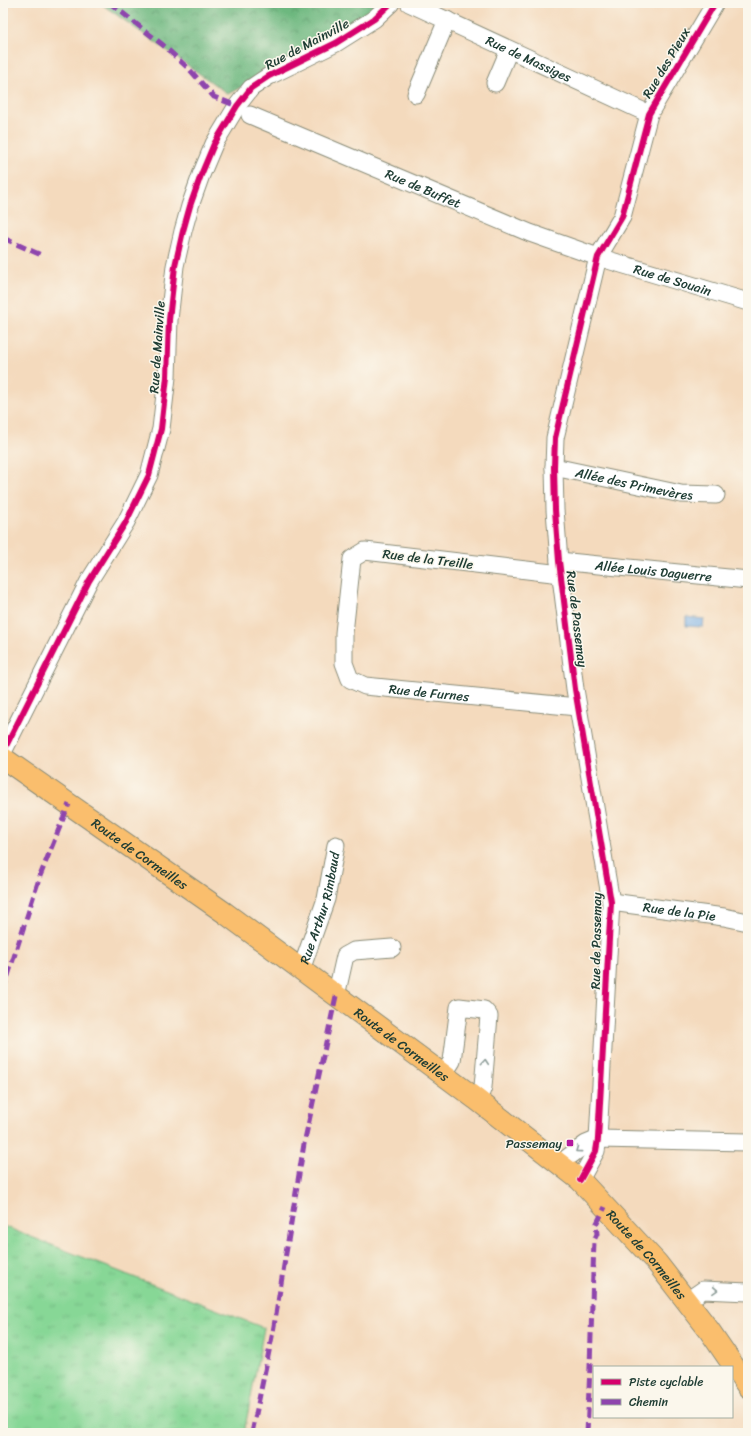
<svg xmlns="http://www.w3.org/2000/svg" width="751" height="1436" font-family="Sriracha,sans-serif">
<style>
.grass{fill:url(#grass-tufts);stroke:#538a65}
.forest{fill:url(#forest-crowns);stroke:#467a5a}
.water{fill:#78ade5;stroke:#4c758c}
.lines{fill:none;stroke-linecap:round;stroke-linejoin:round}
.minor-casing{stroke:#8a8c78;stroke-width:19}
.major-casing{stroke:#8a8c78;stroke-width:23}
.minor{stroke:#fff;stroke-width:17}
.major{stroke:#fabe6d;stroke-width:21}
.quiet{stroke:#8e44ad;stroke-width:5;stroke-dasharray:10 5;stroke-linecap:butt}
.cycleway-casing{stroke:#fbf7ec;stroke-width:8}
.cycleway{stroke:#d6006c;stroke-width:6}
.oneway{stroke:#8f9e9a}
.poi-dot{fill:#b5179e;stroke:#fbf7ec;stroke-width:1.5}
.labels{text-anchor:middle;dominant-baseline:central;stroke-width:3;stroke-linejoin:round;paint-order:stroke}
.street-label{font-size:13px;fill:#1f3d34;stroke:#fbf7ec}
.poi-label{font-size:13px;fill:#1f3d34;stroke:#fbf7ec;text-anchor:end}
</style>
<defs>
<pattern id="grass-tufts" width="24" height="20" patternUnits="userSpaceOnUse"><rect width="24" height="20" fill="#87d796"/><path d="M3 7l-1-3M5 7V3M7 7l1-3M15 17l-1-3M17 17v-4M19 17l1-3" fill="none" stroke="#74b982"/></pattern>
<pattern id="forest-crowns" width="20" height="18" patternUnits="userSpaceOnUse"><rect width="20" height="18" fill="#6db87f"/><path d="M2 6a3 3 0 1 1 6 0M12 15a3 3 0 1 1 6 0" fill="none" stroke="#599769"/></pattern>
</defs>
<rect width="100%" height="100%" fill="#fbf7ec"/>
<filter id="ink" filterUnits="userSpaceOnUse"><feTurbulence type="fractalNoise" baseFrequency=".025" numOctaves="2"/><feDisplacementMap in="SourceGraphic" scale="8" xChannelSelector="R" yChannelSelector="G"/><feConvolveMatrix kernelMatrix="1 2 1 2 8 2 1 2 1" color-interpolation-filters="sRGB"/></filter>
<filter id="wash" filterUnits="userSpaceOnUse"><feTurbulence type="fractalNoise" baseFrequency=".012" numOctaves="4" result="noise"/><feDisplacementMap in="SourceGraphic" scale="16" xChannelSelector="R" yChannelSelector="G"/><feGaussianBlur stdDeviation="0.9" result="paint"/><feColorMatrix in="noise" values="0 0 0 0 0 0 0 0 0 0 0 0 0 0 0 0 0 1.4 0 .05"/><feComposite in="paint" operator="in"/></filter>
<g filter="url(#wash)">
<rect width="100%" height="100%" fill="#f4dabd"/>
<polygon class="grass" points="3,1226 264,1328 244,1433 3,1433"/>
<polygon class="forest" points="100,3 379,3 342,33 228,94"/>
<polygon class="water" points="686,617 704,619 703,627 686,626"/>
</g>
<g filter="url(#ink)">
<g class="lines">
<defs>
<g id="minor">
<path id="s1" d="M 409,3 L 649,114"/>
<polyline points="495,83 509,50"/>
<polyline points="416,94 447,20"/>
<path id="s2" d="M 250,115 L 530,233 L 598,257 L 748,302"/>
<path id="s3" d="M 554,467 L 681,494 L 716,495"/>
<path id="s4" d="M 559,561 L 748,580"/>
<path id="s5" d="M 561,574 L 365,551 L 352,559 L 344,633 L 344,663 L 350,679 L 365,686 L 577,707"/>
<polyline points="3,752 89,581 126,522 149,475 161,429 167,377 169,320 175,266 183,231 190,206 201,175 214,144 237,106 251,88 269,76 336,43 374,19 391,3"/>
<path id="s6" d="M 611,902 L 724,917 L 748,922"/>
<path id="s7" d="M 301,970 L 326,899 L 336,845"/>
<polyline points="336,996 345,956 354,951 392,948"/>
<polyline points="443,1075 452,1061 459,1007 484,1010 489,1016 483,1087 480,1095 476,1099"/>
<polyline points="559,1164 586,1144 598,1139 748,1142"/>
<polyline points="580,1180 596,1151 598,1139 611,902 575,689 559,561 555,510 554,467 555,438 598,257 622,217 649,114 715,3"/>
<polyline points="687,1301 703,1290 748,1292"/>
</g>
<g id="major">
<path id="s8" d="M 3,758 L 225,913 L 476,1099 L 580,1180 L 657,1263 L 709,1330 L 748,1387"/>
</g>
</defs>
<use href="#minor" class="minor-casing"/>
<use href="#major" class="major-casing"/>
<use href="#minor" class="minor"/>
<use href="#major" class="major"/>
<g class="quiet">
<polyline points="110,3 163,45 190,70 214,97 237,106"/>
<polyline points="3,238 41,255"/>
<polyline points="3,991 40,876 69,804"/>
<polyline points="252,1433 273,1332 304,1144 336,996"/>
<polyline points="587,1433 590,1367 594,1240 597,1234 596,1225 605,1207"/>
</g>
<defs>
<g id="cycleway">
<polyline points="3,752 89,581 126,522 149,475 161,429 167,377 169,320 175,266 183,231 190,206 201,175 214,144 237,106 251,88 269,76 336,43 374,19 391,3"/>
<polyline points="580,1180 596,1151 598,1139 611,902 575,689 559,561 555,510 554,467 555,438 598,257 622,217 649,114 715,3"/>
</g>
</defs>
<use href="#cycleway" class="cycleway-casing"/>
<use href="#cycleway" class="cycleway"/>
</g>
<defs><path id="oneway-chevron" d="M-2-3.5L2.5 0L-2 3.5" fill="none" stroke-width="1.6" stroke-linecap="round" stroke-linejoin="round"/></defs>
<g class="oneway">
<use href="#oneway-chevron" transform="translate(485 1062) rotate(-85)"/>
<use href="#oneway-chevron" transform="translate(578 1150) rotate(144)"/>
<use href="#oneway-chevron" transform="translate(715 1290) rotate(3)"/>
</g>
</g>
<rect class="poi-dot" x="566" y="1139" width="8" height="8" rx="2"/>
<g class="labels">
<g class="street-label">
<text transform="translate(307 44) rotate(-28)">Rue de Mainville</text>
<text stroke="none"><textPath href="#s1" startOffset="132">Rue de Massiges</textPath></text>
<text transform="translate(666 63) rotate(-59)">Rue des Pieux</text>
<text stroke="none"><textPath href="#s2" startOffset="188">Rue de Buffet</textPath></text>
<text stroke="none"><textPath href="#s2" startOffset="454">Rue de Souain</textPath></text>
<text transform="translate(157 347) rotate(-86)">Rue de Mainville</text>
<text stroke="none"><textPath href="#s3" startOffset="82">Allée des Primevères</textPath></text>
<text transform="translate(428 559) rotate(7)">Rue de la Treille</text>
<text stroke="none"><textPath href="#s4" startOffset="95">Allée Louis Daguerre</textPath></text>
<text transform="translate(577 619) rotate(83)">Rue de Passemay</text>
<text stroke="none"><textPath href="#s5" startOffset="415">Rue de Furnes</textPath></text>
<text stroke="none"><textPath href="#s8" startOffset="167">Route de Cormeilles</textPath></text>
<text stroke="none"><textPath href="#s7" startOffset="65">Rue Arthur Rimbaud</textPath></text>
<text stroke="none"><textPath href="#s6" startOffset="69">Rue de la Pie</textPath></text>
<text transform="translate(596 941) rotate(-89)">Rue de Passemay</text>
<text stroke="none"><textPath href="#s8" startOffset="491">Route de Cormeilles</textPath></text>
<text stroke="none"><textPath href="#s8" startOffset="815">Route de Cormeilles</textPath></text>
</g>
<g class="poi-label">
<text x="562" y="1143">Passemay</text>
</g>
</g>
<rect width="751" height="1436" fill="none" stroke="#fbf7ec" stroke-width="16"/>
<rect x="593" y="1366" width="140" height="52" fill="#fbf7ec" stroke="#a3ada2"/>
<rect x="601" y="1379" width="20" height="6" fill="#d6006c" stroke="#a3ada2"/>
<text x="629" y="1386" font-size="12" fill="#1f3d34">Piste cyclable</text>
<rect x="601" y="1399" width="20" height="6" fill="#8e44ad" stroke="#a3ada2"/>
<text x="629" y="1406" font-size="12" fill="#1f3d34">Chemin</text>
</svg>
